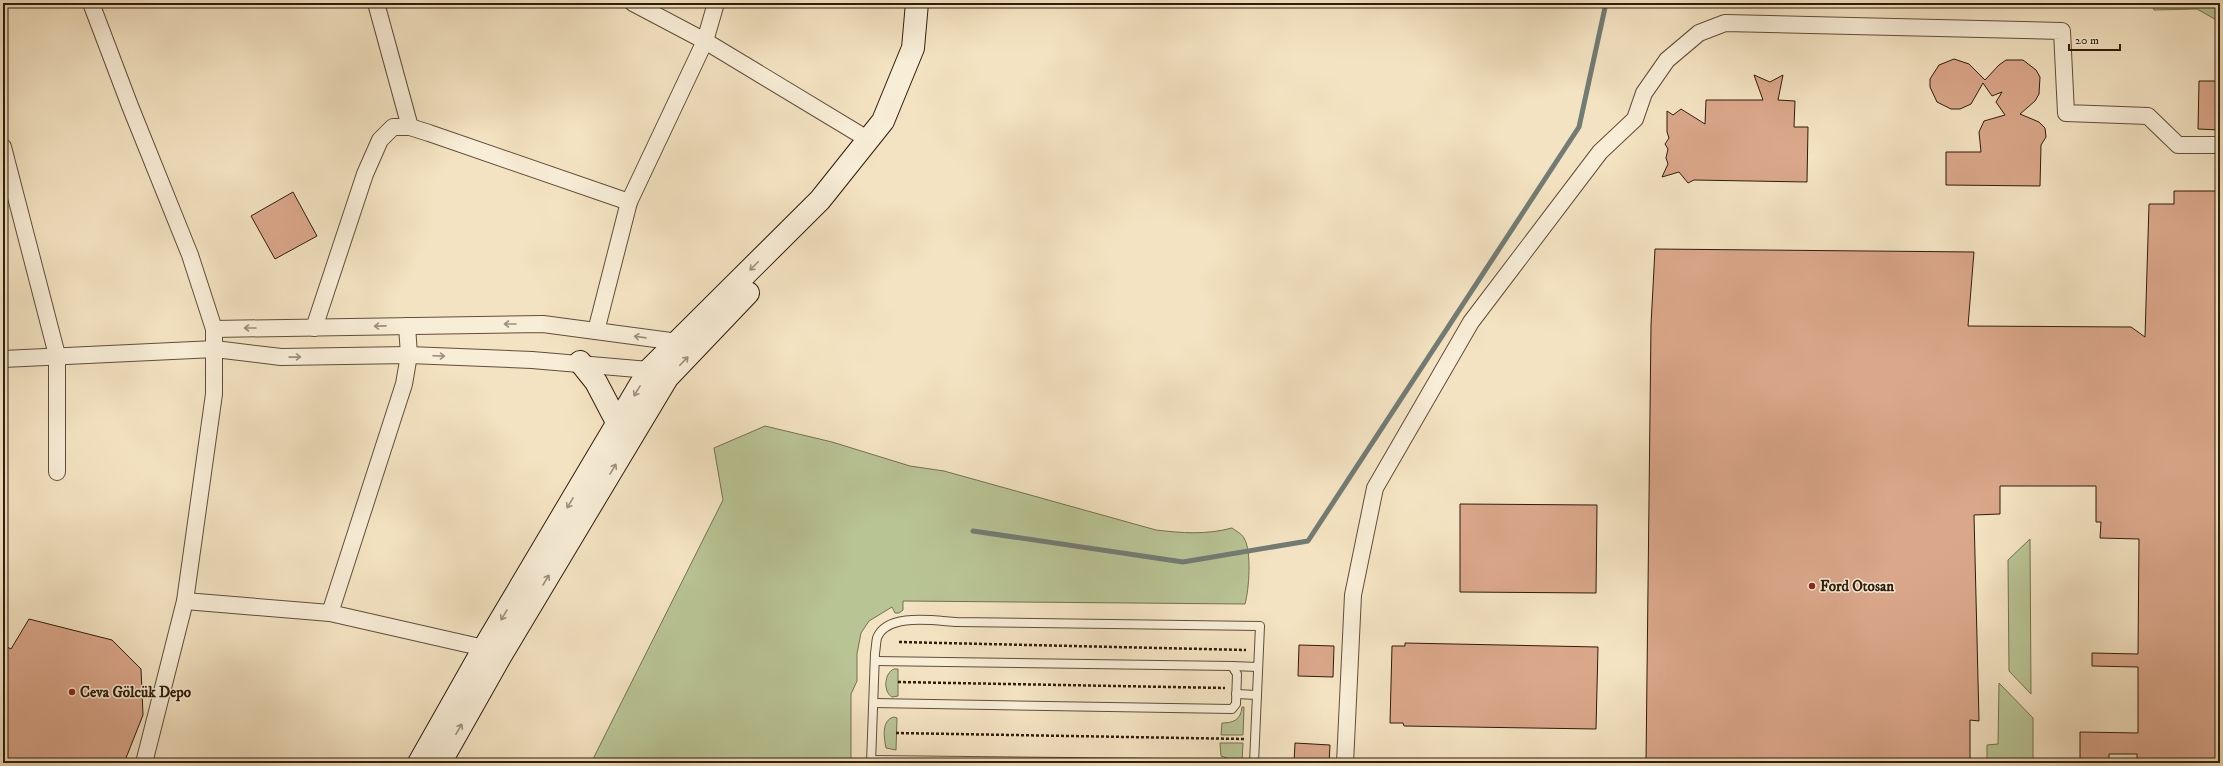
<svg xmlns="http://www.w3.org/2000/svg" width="2223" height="766" font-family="'IM FELL DW Pica',serif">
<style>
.green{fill:#b9c495;stroke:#747050}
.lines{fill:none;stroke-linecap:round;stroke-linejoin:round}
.stream{stroke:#727c75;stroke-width:5}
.building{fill:#dba78b;stroke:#2e1d0b}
.service-casing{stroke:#604e39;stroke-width:10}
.minor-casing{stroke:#604e39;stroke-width:18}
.secondary-casing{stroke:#2e1d0b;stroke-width:24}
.path{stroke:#2e1d0b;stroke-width:2.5;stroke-dasharray:3 2;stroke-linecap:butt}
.service{stroke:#f8edd7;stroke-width:8}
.minor{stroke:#f8edd7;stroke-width:16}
.secondary{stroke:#f8edd7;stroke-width:22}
.oneway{stroke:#9d8f7b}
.poi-dot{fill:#8f2418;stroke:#f8edd7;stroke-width:1.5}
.labels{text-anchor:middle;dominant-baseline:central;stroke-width:3;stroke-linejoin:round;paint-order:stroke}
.poi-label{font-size:15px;font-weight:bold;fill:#2e1d0b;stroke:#f8edd7;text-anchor:start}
</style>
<rect width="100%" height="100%" fill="#f4e3c2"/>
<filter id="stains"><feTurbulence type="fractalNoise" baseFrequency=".005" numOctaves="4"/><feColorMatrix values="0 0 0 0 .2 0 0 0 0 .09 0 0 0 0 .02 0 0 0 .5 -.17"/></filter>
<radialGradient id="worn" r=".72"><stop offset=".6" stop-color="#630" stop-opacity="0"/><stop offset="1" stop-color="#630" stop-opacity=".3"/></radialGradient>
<g class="green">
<polygon points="2152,3 2220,3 2220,22 2197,9 2154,10"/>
<path d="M 765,426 L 832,442 L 910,466 L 944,471 L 1156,530 C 1182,533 1206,535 1232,528 C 1236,531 1242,534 1244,538 C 1252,551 1249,590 1245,604 L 903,601 L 903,610 L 899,613 L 895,613 L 892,607 L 869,621 L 861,633 L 857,654 L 857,681 L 851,694 L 851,759 L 837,763 L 591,763 L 723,500 L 714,448 Z"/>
<polygon points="2030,539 2031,694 2009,671 2008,560"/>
<path d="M 894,669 L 898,669 L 898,696 L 892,697 C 883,692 884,673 894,669 Z"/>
<polygon points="1999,683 2033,718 2033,763 1987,763 1987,745 1998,744"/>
<path d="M 1242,707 L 1244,707 L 1243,735 L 1221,735 L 1222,723 C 1233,723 1241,720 1242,707 Z"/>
<path d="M 894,717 L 897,718 L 896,750 L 886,748 C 884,738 881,720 894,717 Z"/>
<polygon points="1220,743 1243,743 1242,763 1235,763 1230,759 1221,756"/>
</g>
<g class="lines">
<polyline class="stream" points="973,531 1183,562 1308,541 1579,127 1606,3"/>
</g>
<g class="building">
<polygon points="1954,59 1969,64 1985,80 1999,65 2006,60 2023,60 2036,70 2040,77 2039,94 2035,101 2020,114 2039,122 2045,128 2046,137 2041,145 2040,186 1946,185 1946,152 1981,152 1979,132 1984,121 2005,115 1996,102 2002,92 1992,96 1983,83 1971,104 1960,109 1951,109 1937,102 1930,87 1930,79 1939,65"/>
<polygon points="1754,75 1770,82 1783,75 1778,100 1795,101 1794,127 1808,127 1807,182 1694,180 1688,183 1679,172 1662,177 1668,164 1666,158 1668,149 1665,144 1669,138 1667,132 1667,111 1673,115 1681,109 1705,124 1706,100 1763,100"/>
<polygon points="2199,81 2220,81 2220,130 2198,129"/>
<polygon points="2174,191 2220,191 2220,763 2137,763 2137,754 2109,754 2109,763 2080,763 2080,732 2138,733 2138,667 2092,666 2092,653 2138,654 2139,539 2100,538 2101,522 2096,522 2096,486 2000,486 2000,514 1974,515 1979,721 1970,720 1970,763 1646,763 1651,325 1655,249 1974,252 1968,326 2131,327 2145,337 2149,204 2174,204"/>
<polygon points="293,192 317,236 275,259 251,216"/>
<polygon points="1460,504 1597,505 1596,593 1460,592"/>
<polygon points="29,619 112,640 141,669 143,715 124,763 3,763 3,645 11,649"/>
<polygon points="1405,643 1598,647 1596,729 1404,726 1403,723 1390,723 1392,646 1405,646"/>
<polygon points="1299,645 1334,646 1333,677 1298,676"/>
<polygon points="1295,743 1330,745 1329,763 1294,763"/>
</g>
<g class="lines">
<defs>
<g id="service">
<polyline points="1232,666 1258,667"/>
<polyline points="1236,694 1257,695"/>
<polyline points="874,703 1232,709 1236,704 1237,674 1232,666 875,661"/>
<polyline points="871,760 1170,763"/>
<path d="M 871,763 L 875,653 C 876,648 876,642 877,638 C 887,612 936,621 957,622 L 1260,626 L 1254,763"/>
</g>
<g id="minor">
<polyline points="91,3 130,106 190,255 214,329 214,394 185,601 144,763"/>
<polyline points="376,3 410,127"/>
<polyline points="633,3 705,41 869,140"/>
<polyline points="3,147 57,355 57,472"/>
<polyline points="314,328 365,174 380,140 393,127 410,127 429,133 629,202"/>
<polyline points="214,329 543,324 678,342"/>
<polyline points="596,331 629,202 705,41 716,3"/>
<polyline points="3,359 215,349 281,357 409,355 532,360 649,370"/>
<polyline points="185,601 330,613 484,648"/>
<polyline points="330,613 404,384 409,355 407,326"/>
<polyline points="1345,763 1353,595 1375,488 1471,322 1600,152 1635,119 1644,93 1667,60 1699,33 1725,23 2062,31 2066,113 2148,116 2178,145 2220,145"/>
</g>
<g id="secondary">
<polyline points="580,362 596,382 618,424"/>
<polyline points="419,763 484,648 649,370 820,200 883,121 913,48 917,3"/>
<polyline points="440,763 501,655 667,378 748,293"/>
</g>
</defs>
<use href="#service" class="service-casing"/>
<use href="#minor" class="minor-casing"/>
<use href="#secondary" class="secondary-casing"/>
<g class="path">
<polyline points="899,642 1246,650"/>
<polyline points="898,682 1225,688"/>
<polyline points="896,733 1244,739"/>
</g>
<use href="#service" class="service"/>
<use href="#minor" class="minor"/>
<use href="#secondary" class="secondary"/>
</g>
<defs><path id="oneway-shaft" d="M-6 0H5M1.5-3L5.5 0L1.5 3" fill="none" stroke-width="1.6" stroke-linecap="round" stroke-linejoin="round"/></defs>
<g class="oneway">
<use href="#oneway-shaft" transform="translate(754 266) rotate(135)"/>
<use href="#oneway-shaft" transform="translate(510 324) rotate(-180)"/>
<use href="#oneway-shaft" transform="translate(380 326) rotate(179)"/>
<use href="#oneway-shaft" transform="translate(250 328) rotate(180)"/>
<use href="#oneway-shaft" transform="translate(640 337) rotate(-172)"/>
<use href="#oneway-shaft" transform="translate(439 356) rotate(2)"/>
<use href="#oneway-shaft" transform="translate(295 357) rotate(-1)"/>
<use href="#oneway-shaft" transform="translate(684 361) rotate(-46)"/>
<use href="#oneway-shaft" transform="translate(637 391) rotate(121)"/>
<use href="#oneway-shaft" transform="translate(613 469) rotate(-59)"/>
<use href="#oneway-shaft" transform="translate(570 503) rotate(121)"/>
<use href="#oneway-shaft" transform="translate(546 580) rotate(-59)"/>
<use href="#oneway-shaft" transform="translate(504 615) rotate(121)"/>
<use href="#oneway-shaft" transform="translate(459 729) rotate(-60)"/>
</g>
<g class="poi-dot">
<circle cx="1812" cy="586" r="4"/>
<circle cx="72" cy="692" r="4"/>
</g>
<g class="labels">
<g class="poi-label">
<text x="1820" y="586">Ford Otosan</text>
<text x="80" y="692">Ceva Gölcük Depo</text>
</g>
</g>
<rect width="2223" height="766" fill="none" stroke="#f4e3c2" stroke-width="16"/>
<rect x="4" y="4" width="2215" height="758" fill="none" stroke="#2e1d0b" stroke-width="2"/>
<rect x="8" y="8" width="2207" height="750" fill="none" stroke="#2e1d0b"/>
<path d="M2069 44v6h51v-6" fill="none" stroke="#2e1d0b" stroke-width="2"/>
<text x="2075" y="44" font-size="12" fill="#2e1d0b" stroke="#f8edd7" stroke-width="3" paint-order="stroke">20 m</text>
<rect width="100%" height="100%" filter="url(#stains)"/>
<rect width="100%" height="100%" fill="url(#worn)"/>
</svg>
